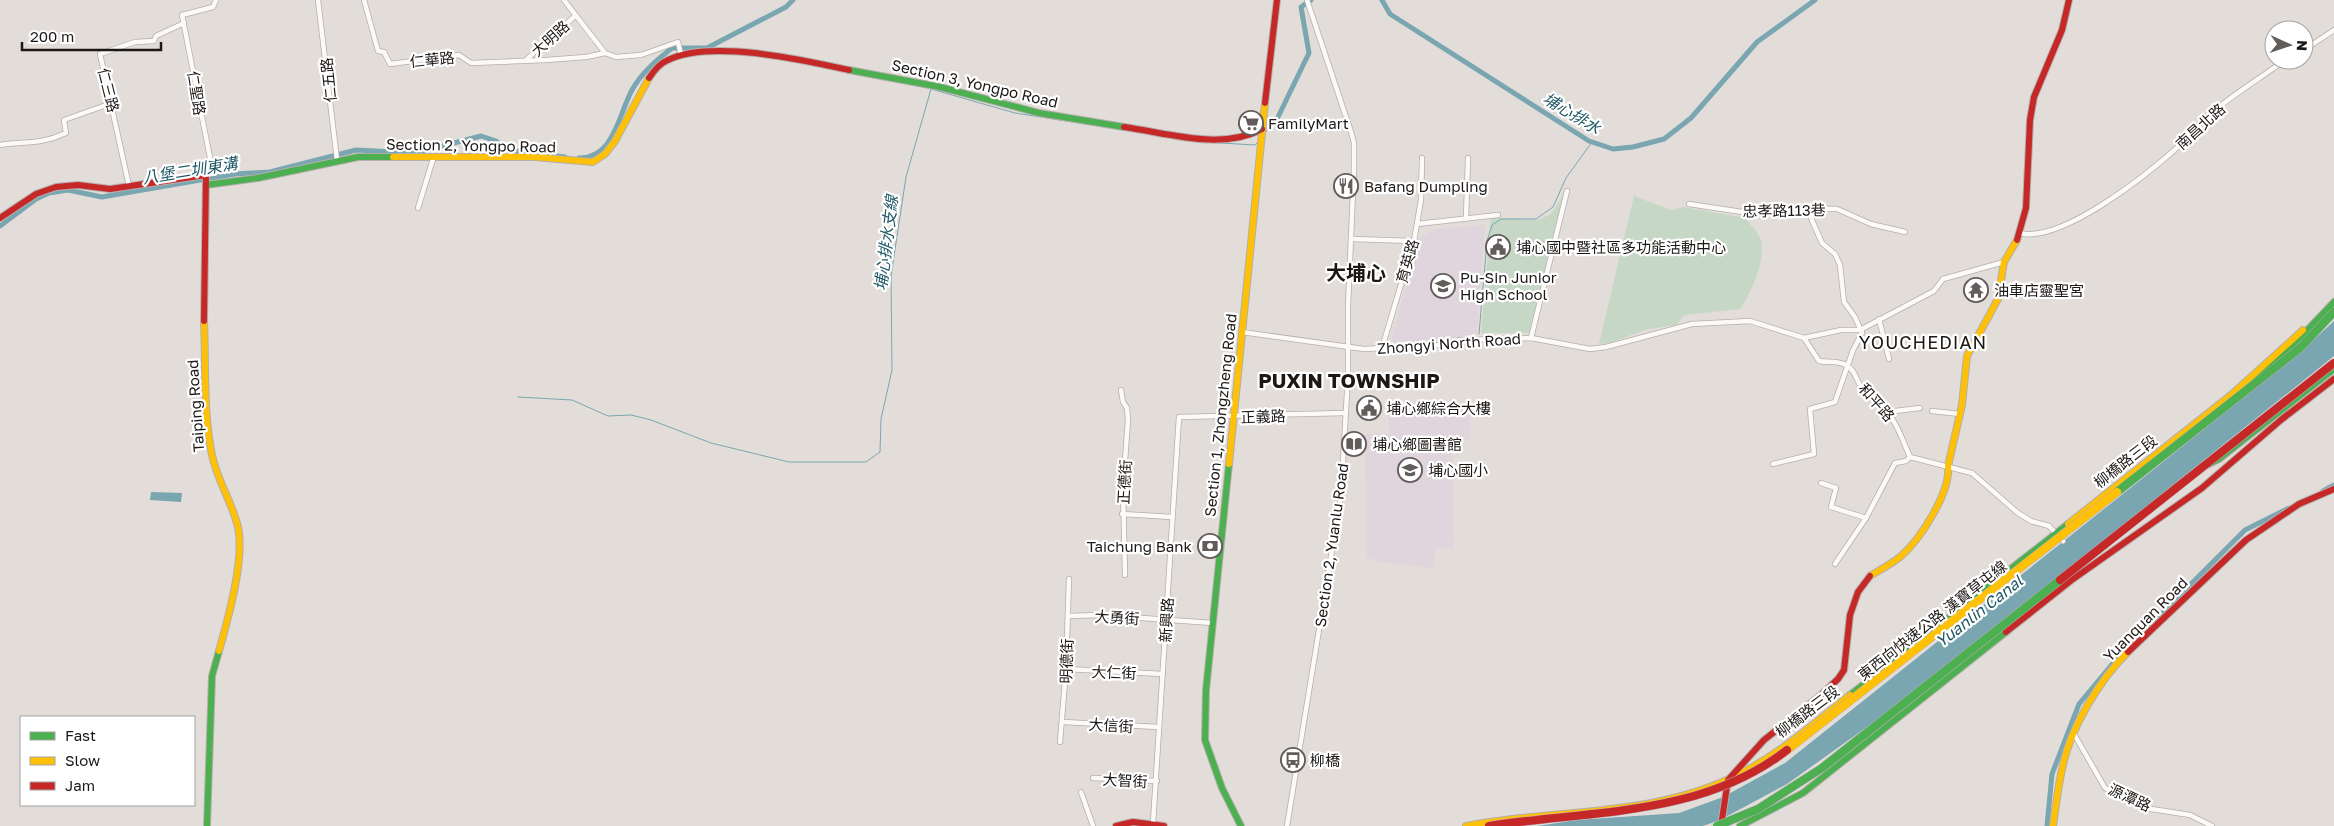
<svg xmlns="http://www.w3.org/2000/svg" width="2334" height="826" font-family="'Golos Text','Noto Sans TC',sans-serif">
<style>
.education{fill:#e1d5dd}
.green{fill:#c6d7c5}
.water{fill:#79a6b1}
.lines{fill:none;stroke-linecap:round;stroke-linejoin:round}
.stream{stroke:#79a6b1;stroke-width:1}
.canal{stroke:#79a6b1;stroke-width:5}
.street-casing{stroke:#b4afac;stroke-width:6}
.fast-casing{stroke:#b4afac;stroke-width:8}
.slow-casing{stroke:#b4afac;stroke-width:8}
.jam-casing{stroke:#b4afac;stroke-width:8}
.street{stroke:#fbfaf9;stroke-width:4.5}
.fast{stroke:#4caf50;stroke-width:6}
.slow{stroke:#ffc107;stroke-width:6}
.jam{stroke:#c62828;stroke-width:6}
.fast-bridge-casing{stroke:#b9acb4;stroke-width:9;stroke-linecap:butt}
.slow-bridge-casing{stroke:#b9acb4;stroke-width:9;stroke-linecap:butt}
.jam-bridge-casing{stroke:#b9acb4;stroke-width:9;stroke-linecap:butt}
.fast-bridge{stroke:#4caf50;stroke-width:8}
.slow-bridge{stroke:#ffc107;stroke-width:8}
.jam-bridge{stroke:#c62828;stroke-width:8}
.labels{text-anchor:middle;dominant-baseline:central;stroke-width:4.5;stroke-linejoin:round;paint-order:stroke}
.street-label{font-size:15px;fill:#1c1816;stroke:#fff}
.poi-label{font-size:15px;fill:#1c1816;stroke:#fff;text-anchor:start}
.water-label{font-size:16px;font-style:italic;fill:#1e5764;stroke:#fff}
.quarter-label{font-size:18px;letter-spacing:1px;fill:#1c1816;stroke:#fff}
.district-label{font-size:20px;font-weight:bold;fill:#1c1816;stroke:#fff}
</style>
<rect width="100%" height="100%" fill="#e3ddd9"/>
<g class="education">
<polygon points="1485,225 1477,334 1448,340 1391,342 1419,238 1434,229"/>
<polygon points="1420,403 1470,411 1470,440 1453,445 1454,548 1435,549 1434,568 1386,563 1367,558 1365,434 1389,433 1389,404"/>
</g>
<g class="green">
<polygon points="1563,195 1529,333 1481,333 1491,218 1539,220 1552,213"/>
<path d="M 1634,196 L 1671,210 L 1684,207 L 1745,218 C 1750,225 1760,234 1761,241 C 1765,263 1752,291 1740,309 L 1684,315 L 1676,325 L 1648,329 L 1609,343 L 1599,344 Z"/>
</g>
<g class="water">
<polygon points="2334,321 2334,356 1902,702 1787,784 1720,820 1703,826 1537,826 1577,820 1679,813 1723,797 1785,763 2296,356"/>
<polygon points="151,492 182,493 181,502 150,500"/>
</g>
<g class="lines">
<g class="stream">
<polyline points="1265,133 1278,117"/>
<polyline points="1203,142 1255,145 1258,142"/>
<polyline points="1479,334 1487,241 1492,225 1501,219 1536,219 1553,207 1566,178 1592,142"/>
<polyline points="518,397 572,400 608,416 631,415 651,420 711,443 789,462 866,462 880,452 881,419 892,370 891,276 906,177 931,89 1015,113 1175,138"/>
</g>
<g class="canal">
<polyline points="1382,0 1390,14 1589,141 1613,149 1633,147 1664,139 1691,118 1757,42 1815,0"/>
<polyline points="1278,117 1309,53 1301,7 1311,0"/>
<path d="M 579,158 C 614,158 618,116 632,90 C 642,72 657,60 672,48 L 707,48 L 786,7 L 793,0"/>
<polyline points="0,226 36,199 49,193 68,190 102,197 235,174 270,172 356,150 415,153 481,136 496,141 508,150 565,157"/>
<polyline points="2323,491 2334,485"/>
<polyline points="2047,826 2052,774 2079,704 2119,656 2245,530 2289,508"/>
</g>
<defs>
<g id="street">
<polyline points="318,0 337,160"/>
<polyline points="364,0 378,51 384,52 390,64 459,55 471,63 546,60 586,57 605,53"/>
<polyline points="564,0 605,53 616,57 641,55 678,42 681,55"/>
<polyline points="2304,50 2334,30"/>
<polyline points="526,60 575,16"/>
<path d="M 0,145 C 26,141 40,145 66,133 L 64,120 L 112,103"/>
<polyline points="206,175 213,173 182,15 213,7 216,0"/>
<polyline points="129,186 100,54 135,42 154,41 156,36 184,23"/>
<polyline points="1689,204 1742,212 1789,208 1837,209 1871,224 1905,232"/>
<polyline points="418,208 433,159"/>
<polyline points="1466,218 1468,158"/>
<polyline points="1417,224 1498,215"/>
<path d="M 2019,233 C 2061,244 2148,174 2179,146 C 2187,138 2194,129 2202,121 C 2227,98 2258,80 2285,60"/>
<polyline points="1351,239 1414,241"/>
<polyline points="1879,319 1889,359"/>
<polyline points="1242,332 1364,349 1438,345 1461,340 1531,338 1590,349 1606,347 1692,324 1750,321 1804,338 1841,330 1860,330 1934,291 1943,279 2004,262"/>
<polyline points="1531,338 1567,191"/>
<path d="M 1804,338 L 1819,361 C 1829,363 1836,360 1846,365 C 1855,370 1856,379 1861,387 C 1866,395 1875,399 1881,405 C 1896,419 1902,439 1910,457 L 1972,473 L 2018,513 L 2031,521 L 2049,526 L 2063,541"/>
<polyline points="1382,348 1414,241 1421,200 1422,158"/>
<polyline points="1121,390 1123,402 1127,408 1128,420 1123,488 1125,575"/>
<polyline points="1932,411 1960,414"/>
<polyline points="1887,412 1920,408"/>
<polyline points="1773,464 1814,454 1810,409 1835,402 1853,350 1862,333 1855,317 1844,302 1840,265 1835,254 1822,243 1811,218 1811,209"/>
<polyline points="1821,483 1836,488 1831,507 1866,518"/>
<polyline points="1122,514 1172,517"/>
<polyline points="1835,564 1866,518 1895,463 1906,461 1910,457"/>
<polyline points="1068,616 1099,615 1213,623"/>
<polyline points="1066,669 1163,674"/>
<polyline points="1063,722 1159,727"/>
<polyline points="2074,734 2105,788 2145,808 2190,815 2212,826"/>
<polyline points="1060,742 1066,669 1069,579"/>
<polyline points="1093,778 1157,781"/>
<polyline points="1081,792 1093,826"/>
<polyline points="1153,823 1179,417 1346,413"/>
<polyline points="1287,826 1341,495 1348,376 1348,306 1354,169 1354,143 1351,132 1307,0"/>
</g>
<g id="fast">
<polyline points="849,70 940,87 1039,113 1124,127"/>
<polyline points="206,185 258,178 358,157 393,157"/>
<polyline points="2236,395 2297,341 2334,302"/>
<polyline points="1229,464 1206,690 1205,740 1222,788 1241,826"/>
<polyline points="2209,464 2219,459 2334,369"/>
<polyline points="1850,695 2068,524"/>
<polyline points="207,826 212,676 219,651"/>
<polyline points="1740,826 1803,793 2006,632"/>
</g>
<g id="slow">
<polyline points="393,157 534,157 593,162 605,154 615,141 649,78"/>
<path d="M 204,321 C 206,365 203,412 212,455 C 217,480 232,502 238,527 C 245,559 228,619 219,651"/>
<polyline points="1229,464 1265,103"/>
<polyline points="2068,524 2231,395 2303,330"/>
<path d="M 1870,576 C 1880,570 1891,564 1900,557 C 1920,540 1951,492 1948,466 L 1962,405 L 1967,356 L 1998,299 L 2004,262 L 2017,240"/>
<path d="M 1466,826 C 1553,809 1647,817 1729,779 C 1774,759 1812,725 1850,695"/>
<path d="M 2053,826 C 2056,806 2058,785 2063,765 C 2071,727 2100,679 2128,652"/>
</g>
<g id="jam">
<path d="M 649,78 C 653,72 660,63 668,60 C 710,39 804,60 849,70"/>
<polyline points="1265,103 1277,0"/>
<path d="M 1124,127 C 1168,133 1221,151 1262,129"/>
<polyline points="0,218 36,194 56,187 78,185 110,189 206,175 204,321"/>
<polyline points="2017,240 2026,208 2030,120 2034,97 2062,30 2069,0"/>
<polyline points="2006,632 2073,579 2202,488 2282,419 2334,379"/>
<polyline points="2128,652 2246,540 2299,504 2334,489"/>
<polyline points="1116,826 1133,822 1164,826"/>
<polyline points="1721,826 1728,780 1764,740 1821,695 1838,679 1844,670 1850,615 1858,592 1870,576"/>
</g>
</defs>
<use href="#street" class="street-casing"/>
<use href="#fast" class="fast-casing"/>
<use href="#slow" class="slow-casing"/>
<use href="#jam" class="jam-casing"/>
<use href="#street" class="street"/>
<use href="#fast" class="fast"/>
<use href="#slow" class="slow"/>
<use href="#jam" class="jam"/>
<defs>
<g id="fast-bridge">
<polyline points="2117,492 2300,348 2334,312"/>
<polyline points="1717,826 1758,809 1822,768 2060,580"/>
</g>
<polyline id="slow-bridge" points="1787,750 2117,492"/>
<g id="jam-bridge">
<polyline points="2060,580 2334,363"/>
<path d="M 1489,826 C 1591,810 1701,817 1787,750"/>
</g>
</defs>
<use href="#fast-bridge" class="fast-bridge-casing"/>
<use href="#slow-bridge" class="slow-bridge-casing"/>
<use href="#jam-bridge" class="jam-bridge-casing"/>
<use href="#fast-bridge" class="fast-bridge"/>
<use href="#slow-bridge" class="slow-bridge"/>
<use href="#jam-bridge" class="jam-bridge"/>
</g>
<defs>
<symbol id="supermarket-ring" viewBox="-11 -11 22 22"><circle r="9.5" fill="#fff" stroke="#625d5a" stroke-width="1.5"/><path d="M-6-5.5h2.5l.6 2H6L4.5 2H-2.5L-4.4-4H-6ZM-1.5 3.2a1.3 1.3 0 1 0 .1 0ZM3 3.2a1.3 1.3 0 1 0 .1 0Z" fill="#625d5a"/></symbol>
<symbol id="restaurant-ring" viewBox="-11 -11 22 22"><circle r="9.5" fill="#fff" stroke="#625d5a" stroke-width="1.5"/><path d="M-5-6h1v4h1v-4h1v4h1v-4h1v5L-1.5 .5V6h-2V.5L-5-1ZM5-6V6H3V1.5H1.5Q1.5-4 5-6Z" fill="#625d5a"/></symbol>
<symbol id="civic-ring" viewBox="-11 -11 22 22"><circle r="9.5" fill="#fff" stroke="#625d5a" stroke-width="1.5"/><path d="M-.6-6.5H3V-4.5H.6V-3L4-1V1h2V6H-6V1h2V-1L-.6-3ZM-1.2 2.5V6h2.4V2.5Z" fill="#625d5a"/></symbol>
<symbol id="school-ring" viewBox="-11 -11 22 22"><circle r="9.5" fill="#fff" stroke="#625d5a" stroke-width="1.5"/><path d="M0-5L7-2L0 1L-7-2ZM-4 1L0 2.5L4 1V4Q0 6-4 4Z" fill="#625d5a"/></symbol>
<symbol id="temple-ring" viewBox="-11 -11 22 22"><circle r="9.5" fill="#fff" stroke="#625d5a" stroke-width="1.5"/><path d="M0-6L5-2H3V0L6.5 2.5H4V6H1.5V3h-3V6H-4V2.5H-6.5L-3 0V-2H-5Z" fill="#625d5a"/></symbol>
<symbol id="library-ring" viewBox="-11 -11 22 22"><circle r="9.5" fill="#fff" stroke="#625d5a" stroke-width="1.5"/><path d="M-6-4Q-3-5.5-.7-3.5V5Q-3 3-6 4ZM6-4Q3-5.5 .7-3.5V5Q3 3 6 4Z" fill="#625d5a"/></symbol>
<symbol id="bank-ring" viewBox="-11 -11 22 22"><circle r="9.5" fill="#fff" stroke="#625d5a" stroke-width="1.5"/><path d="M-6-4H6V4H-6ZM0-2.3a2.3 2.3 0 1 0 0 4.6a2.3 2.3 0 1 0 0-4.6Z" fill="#625d5a"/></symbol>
<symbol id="bus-ring" viewBox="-11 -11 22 22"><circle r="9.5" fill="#fff" stroke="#625d5a" stroke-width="1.5"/><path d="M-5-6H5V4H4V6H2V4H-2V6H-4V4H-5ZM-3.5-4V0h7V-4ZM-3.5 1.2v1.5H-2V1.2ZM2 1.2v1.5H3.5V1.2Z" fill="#625d5a"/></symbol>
</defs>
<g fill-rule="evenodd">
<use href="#supermarket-ring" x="1237" y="109" width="28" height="28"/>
<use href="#restaurant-ring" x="1332" y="172" width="28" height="28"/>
<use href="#civic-ring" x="1484" y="233" width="28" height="28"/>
<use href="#school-ring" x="1429" y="272" width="28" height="28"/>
<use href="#temple-ring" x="1962" y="276" width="28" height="28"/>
<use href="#civic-ring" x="1355" y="394" width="28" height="28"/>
<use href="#library-ring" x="1340" y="430" width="28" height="28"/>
<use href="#school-ring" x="1396" y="456" width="28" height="28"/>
<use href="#bank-ring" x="1196" y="532" width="28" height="28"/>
<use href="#bus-ring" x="1279" y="746" width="28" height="28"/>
</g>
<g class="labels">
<g class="street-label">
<text transform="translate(550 38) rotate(-42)">大明路</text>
<text transform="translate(432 59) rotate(-6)">仁華路</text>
<text transform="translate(328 80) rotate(-96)">仁五路</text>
<text transform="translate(975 83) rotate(13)">Section 3, Yongpo Road</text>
<text transform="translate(109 90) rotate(76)">仁三路</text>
<text transform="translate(197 93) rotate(81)">仁聖路</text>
<text transform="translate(2200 126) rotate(-42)">南昌北路</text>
<text transform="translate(471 145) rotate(1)">Section 2, Yongpo Road</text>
<text transform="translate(1784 210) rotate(-1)">忠孝路113巷</text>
<text transform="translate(1407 261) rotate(-74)">育英路</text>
<text transform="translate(1449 343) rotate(-4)">Zhongyi North Road</text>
<text transform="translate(1877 402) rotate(49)">和平路</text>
<text transform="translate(195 406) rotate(-94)">Taiping Road</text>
<text transform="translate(1220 415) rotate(-84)">Section 1, Zhongzheng Road</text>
<text transform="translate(1263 416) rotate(-2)">正義路</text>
<text transform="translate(2125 461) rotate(-38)">柳橋路三段</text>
<text transform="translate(1124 482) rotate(-87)">正德街</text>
<text transform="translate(1331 545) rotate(-82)">Section 2, Yuanlu Road</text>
<text transform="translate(1117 617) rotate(3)">大勇街</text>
<text transform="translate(2145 619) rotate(-45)">Yuanquan Road</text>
<text transform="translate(1166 620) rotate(-87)">新興路</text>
<text transform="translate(1932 620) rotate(-38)">東西向快速公路 漢寶草屯線</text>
<text transform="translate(1066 661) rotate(-88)">明德街</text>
<text transform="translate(1114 672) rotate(2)">大仁街</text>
<text transform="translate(1807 711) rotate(-37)">柳橋路三段</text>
<text transform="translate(1111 725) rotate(3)">大信街</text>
<text transform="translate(1125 780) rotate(3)">大智街</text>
<text transform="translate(2130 797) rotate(25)">源潭路</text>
</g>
<g class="poi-label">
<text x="1268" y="123">FamilyMart</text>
<text x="1364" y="186">Bafang Dumpling</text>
<text x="1516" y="247">埔心國中暨社區多功能活動中心</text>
<text x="1460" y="277">Pu-Sin Junior<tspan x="1460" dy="17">High School</tspan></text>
<text x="1994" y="290">油車店靈聖宮</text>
<text x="1386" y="408">埔心鄉綜合大樓</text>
<text x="1372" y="444">埔心鄉圖書館</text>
<text x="1428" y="470">埔心國小</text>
<text x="1192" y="546" text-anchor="end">Taichung Bank</text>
<text x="1310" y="760">柳橋</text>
</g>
<g class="water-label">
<text transform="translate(1572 113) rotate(31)">埔心排水</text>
<text transform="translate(190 170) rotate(-9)">八堡二圳東溝</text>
<text transform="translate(886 243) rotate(-83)">埔心排水支線</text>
<text transform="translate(1979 611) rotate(-38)">Yuanlin Canal</text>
</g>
<g class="quarter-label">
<text x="1923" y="342">YOUCHEDIAN</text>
</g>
<g class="district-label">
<text x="1356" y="272">大埔心</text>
<text x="1349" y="380">PUXIN TOWNSHIP</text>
</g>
</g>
<rect x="20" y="716" width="175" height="90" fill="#ffffff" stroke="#a4a3a2"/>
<rect x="30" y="732" width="25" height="8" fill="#4caf50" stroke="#a4a3a2"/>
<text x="65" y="741" font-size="15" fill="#1c1816">Fast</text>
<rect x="30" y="757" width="25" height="8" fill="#ffc107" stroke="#a4a3a2"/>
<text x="65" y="766" font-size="15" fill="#1c1816">Slow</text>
<rect x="30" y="782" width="25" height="8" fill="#c62828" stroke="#a4a3a2"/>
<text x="65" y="791" font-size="15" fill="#1c1816">Jam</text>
<g transform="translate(2289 45) rotate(93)"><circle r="24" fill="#ffffff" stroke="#a4a3a2"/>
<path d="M0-4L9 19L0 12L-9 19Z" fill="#625d5a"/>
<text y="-8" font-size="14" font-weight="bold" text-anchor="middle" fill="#1c1816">N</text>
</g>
<path d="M22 42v8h139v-8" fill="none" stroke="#1c1816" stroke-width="2.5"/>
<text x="30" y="42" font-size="15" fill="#1c1816" stroke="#ffffff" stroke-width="4" paint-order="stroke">200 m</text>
</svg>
